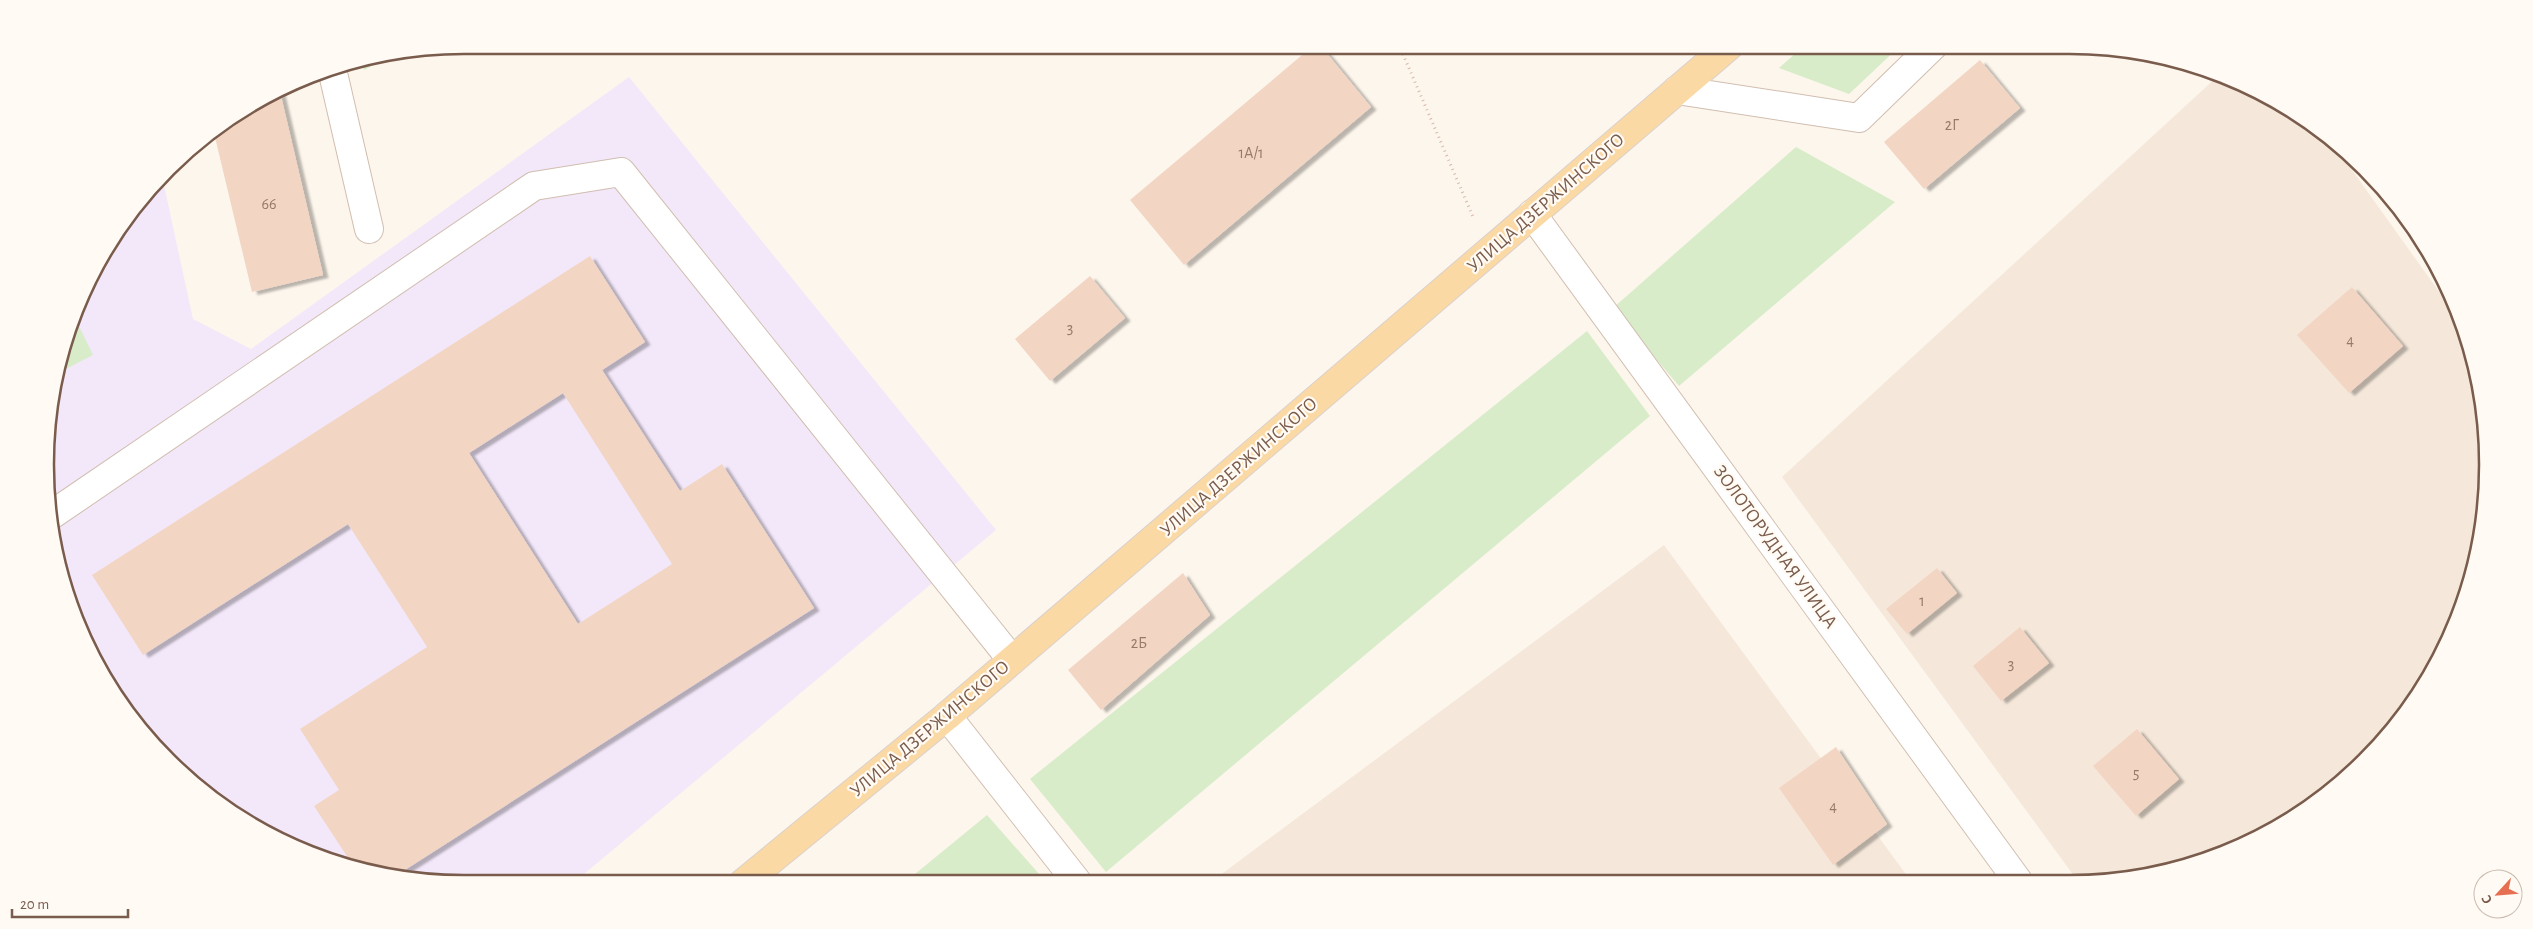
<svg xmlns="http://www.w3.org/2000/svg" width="2533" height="929" font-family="'Alegreya Sans',sans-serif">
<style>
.residential{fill:#f5e8da}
.education{fill:#f3e8fa}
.green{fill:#d8ecc9}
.building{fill:#f3d5c3;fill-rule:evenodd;filter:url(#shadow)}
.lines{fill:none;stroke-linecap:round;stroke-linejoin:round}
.minor-casing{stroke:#d1beb0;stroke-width:30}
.major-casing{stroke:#dad1cd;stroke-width:30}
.path{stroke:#d9b8a5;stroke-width:3;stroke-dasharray:1 4;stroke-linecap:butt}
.minor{stroke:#fff;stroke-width:28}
.major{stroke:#fbd9a5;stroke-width:28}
.labels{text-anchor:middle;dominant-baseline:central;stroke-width:4.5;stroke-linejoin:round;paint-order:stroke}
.number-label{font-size:16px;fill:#987a6a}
.street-label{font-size:19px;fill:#7a5c4d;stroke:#fffaf3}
.rim{fill:none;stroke:#7a5c4d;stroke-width:2.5}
</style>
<defs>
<filter id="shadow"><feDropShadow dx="5.5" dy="3" stdDeviation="1" flood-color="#0004"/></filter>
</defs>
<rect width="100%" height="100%" fill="#fdf6ec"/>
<g class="residential">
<polygon points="2219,75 2254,88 2327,135 2465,328 2484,409 2487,492 2474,573 2432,675 2345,780 2254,841 2124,880 2077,880 1782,477"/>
<polygon points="1664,545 1911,881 1211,882"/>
</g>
<polygon class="education" points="629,77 996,530 572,884 464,884 356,870 231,813 168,761 116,698 59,573 46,492 49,410 88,279 132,209 162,176 193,319 251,349"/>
<g class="green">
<polygon points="1805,45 1901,45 1849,94 1779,68"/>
<polygon points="402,51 364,70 361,60 383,53"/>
<polygon points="1796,147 1895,202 1679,386 1613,308"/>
<polygon points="76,320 93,355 60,372"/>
<polygon points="1587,331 1650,416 1106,872 1030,779"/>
<polygon points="987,815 1047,883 904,883"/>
</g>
<g class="building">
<polygon points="1314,45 1320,45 1371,107 1184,265 1130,200"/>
<polygon points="1980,60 2020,108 1924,189 1884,142"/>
<polygon points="280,92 323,275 252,292 214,133"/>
<path d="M 590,256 L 645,342 L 602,370 L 680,491 L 722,464 L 814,608 L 397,875 L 356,870 L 314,806 L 339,790 L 300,729 L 427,647 L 348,524 L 143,655 L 92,575 ZM 563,393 L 672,564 L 578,624 L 469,453 Z"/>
<polygon points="1090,276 1125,318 1050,381 1015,339"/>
<polygon points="2352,287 2403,346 2349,393 2297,335"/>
<polygon points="1937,568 1957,593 1907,634 1886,609"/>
<polygon points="1183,573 1210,615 1101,710 1068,670"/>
<polygon points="2020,627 2049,663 2001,701 1973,666"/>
<polygon points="2137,729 2179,779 2136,816 2093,766"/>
<polygon points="1836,747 1887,824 1833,865 1779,788"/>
</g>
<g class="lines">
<defs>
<g id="minor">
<polyline points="332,69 369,229"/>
<polyline points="1677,90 1859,118 1934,45"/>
<polyline points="1532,214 2018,881"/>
<polyline points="50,516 534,186 621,172 1012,660"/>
<polyline points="947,716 1078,883"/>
</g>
<polyline id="major" points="743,883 947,716 1730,45"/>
</defs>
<use href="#minor" class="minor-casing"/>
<use href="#major" class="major-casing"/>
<polyline class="path" points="1399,45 1474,219"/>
<use href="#minor" class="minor"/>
<use href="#major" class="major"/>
</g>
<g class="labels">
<g class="number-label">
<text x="1952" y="125">2Г</text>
<text x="1251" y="153">1А/1</text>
<text x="269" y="204">66</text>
<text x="1070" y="328">3</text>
<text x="2350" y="340">4</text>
<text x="1922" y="601">1</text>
<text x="1139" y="643">2Б</text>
<text x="2011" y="664">3</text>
<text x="2136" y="773">5</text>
<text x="1833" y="806">4</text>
</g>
<g class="street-label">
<text transform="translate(1546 203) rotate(-41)">УЛИЦА ДЗЕРЖИНСКОГО</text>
<text transform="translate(1239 467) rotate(-41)">УЛИЦА ДЗЕРЖИНСКОГО</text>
<text transform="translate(1775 547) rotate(54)">ЗОЛОТОРУДНАЯ УЛИЦА</text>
<text transform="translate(930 729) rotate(-40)">УЛИЦА ДЗЕРЖИНСКОГО</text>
</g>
</g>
<path d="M0 0H2533V929H0ZM464 54H2069A410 410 0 0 1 2479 464V465A410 410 0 0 1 2069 875H464A410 410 0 0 1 54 465V464A410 410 0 0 1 464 54Z" fill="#fffaf3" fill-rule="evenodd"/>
<path class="rim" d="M464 54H2069A410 410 0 0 1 2479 464V465A410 410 0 0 1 2069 875H464A410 410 0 0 1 54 465V464A410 410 0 0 1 464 54Z"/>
<g transform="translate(2498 894) rotate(244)"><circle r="24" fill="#fffaf3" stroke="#cabbb1"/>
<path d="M0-4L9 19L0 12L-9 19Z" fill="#e76f51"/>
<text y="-8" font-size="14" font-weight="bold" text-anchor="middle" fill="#7a5c4d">С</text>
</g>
<path d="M12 909v8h116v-8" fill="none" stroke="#7a5c4d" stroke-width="2.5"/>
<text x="20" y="909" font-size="15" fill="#7a5c4d" stroke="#fffaf3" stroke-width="4" paint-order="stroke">20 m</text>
</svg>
